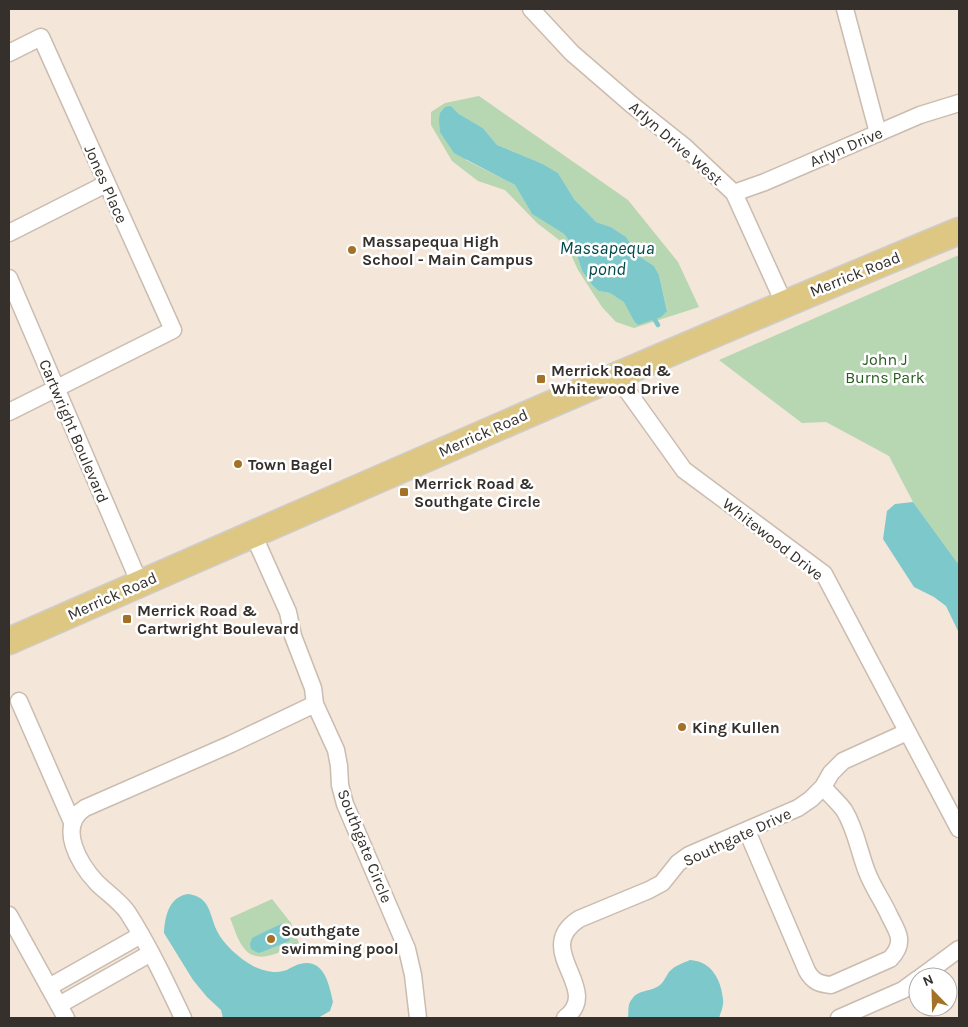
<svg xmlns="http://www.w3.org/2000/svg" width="968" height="1027" font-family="Karla,sans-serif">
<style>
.green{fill:#b7d6b2;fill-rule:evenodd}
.water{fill:#7cc8cb}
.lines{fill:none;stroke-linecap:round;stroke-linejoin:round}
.stream{stroke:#7cc8cb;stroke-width:4.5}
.minor-casing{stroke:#cabcaf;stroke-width:19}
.primary-casing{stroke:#cfcdcc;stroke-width:29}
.minor{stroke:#fff;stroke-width:16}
.primary{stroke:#dec782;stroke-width:26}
.poi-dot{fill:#a37227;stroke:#fff;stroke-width:2}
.labels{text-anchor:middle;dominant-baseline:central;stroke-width:5;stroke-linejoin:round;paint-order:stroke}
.street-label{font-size:16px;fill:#35302b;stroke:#fff}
.poi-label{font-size:16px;font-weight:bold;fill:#35302b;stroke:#fff;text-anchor:start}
.park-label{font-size:16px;fill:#285b20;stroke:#fff}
.water-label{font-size:18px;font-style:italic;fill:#00494b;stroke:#fff}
</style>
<rect width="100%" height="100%" fill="#f4e6d8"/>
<g class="green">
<path d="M 479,96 L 628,200 L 678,262 L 699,307 L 634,328 L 616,322 L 602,307 L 578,270 L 567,246 L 537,223 L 505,190 L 478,181 L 452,161 L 431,125 L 431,112 L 445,103 ZM 451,106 L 459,114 L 483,128 L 497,145 L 543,164 L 558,173 L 574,199 L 596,222 L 611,227 L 626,237 L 639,256 L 654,266 L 659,275 L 667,310 C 657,321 648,322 634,321 L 625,302 L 610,293 L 599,291 L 593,286 L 582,271 L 575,249 L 564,234 L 532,214 L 515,185 L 466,160 Z"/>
<polygon points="959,255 959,565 913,502 889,456 826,422 802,423 719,360"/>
<path d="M 272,899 L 291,923 L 299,943 C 282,951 257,967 243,947 C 237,939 234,927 230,918 Z"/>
</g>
<g class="water">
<polygon points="451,106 459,114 483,128 497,145 543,164 558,173 574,199 596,222 611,227 626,237 639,256 654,266 659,275 667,311 661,317 638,325 634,321 624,302 610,293 599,291 593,286 582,271 575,249 564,234 532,214 515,185 454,153 440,132 439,120 440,113 445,107"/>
<polygon points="913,502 959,565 959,633 946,606 934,597 914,587 883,539 887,511 895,504"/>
<path d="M 189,894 C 211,898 209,914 217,931 C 224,945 239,958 253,966 C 261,970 274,974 283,971 C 289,970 294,965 300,964 C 324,958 329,984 333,1002 L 330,1011 L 318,1018 L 223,1018 L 221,1010 L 207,997 L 193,980 L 164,933 C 165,916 169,896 189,894 Z"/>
<polygon points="281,924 285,925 290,938 289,941 262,952 258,953 251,949 250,944 252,938"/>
<path d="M 690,960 C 711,961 721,979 723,999 C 724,1005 721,1012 719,1018 L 628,1018 C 629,1011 627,1005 632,999 C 638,990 648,992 657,987 C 663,984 665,978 669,972 C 674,966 683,963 690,960 Z"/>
</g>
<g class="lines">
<polyline class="stream" points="652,315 658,325"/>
<defs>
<g id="minor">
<polyline points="531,9 572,53 631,104 685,147 734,193 784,303"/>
<polyline points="845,9 878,133"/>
<polyline points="9,53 41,37 173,330 9,412"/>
<polyline points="734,193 765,182 920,115 959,103"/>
<polyline points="9,233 106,184"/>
<polyline points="9,278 140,584"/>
<polyline points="616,375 684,470 824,574 959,829"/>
<polyline points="253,534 288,612 293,636 313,688 315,704 336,750 339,766 340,785 345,804 407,949 413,975 418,1018"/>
<polyline points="19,701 72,822"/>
<path d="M 747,831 L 807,971 C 813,982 820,984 831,985 L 890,959 C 895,954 900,946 899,938 C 898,931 893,923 890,917 C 883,901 873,888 867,872 C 859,852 856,829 844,810 C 838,802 830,795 823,787"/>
<polyline points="9,915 66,1018"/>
<polyline points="921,977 959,949"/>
<polyline points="49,987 141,935"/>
<polyline points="59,1005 151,953"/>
<path d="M 183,1018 C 166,982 149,946 128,913 C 120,901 107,893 97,883 C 80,865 56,826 85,808 L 231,744 L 315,704"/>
<path d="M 565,1018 C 604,989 531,950 579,919 L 649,890 L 662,883 L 678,863 L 689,855 L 798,808 L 811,799 L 823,787 L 831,773 L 843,761 L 907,732"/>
<polyline points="839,1018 903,990 918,979"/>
</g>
<path id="primary" d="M 9,641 C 325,503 640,363 959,231"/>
</defs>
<use href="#minor" class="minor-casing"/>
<use href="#primary" class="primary-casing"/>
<use href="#minor" class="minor"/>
<use href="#primary" class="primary"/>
</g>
<g class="poi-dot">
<circle cx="352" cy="250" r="5"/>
<rect x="536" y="374" width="10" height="10" rx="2.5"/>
<circle cx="238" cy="464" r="5"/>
<rect x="399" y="487" width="10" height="10" rx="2.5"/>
<rect x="122" y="614" width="10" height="10" rx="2.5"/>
<circle cx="682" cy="727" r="5"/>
<circle cx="271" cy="939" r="5"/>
</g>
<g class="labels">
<g class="street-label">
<text transform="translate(676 143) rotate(41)">Arlyn Drive West</text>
<text transform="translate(846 147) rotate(-23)">Arlyn Drive</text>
<text transform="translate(106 184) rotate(66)">Jones Place</text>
<text transform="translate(855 274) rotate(-22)">Merrick Road</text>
<text transform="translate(74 431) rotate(67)">Cartwright Boulevard</text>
<text transform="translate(483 433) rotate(-24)">Merrick Road</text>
<text transform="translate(773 539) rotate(38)">Whitewood Drive</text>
<text transform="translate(112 596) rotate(-24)">Merrick Road</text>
<text transform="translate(737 837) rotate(-25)">Southgate Drive</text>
<text transform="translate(365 846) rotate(68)">Southgate Circle</text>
</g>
<g class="poi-label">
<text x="362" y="241">Massapequa High<tspan x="362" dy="18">School - Main Campus</tspan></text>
<text x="551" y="370">Merrick Road &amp;<tspan x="551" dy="18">Whitewood Drive</tspan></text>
<text x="248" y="464">Town Bagel</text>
<text x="414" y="483">Merrick Road &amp;<tspan x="414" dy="18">Southgate Circle</tspan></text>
<text x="137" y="610">Merrick Road &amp;<tspan x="137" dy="18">Cartwright Boulevard</tspan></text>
<text x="692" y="727">King Kullen</text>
<text x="281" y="930">Southgate<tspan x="281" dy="18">swimming pool</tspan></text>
</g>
<g class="park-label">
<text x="885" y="359">John J<tspan x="885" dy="18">Burns Park</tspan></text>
</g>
<g class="water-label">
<text x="607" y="248">Massapequa<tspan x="607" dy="21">pond</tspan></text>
</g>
</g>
<rect width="968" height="1027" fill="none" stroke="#35302b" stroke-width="20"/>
<g transform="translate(933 992) rotate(337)"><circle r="24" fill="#ffffff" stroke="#aeacaa"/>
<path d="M0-4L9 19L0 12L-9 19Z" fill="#a37227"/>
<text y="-8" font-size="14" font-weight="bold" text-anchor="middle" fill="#35302b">N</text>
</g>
</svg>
